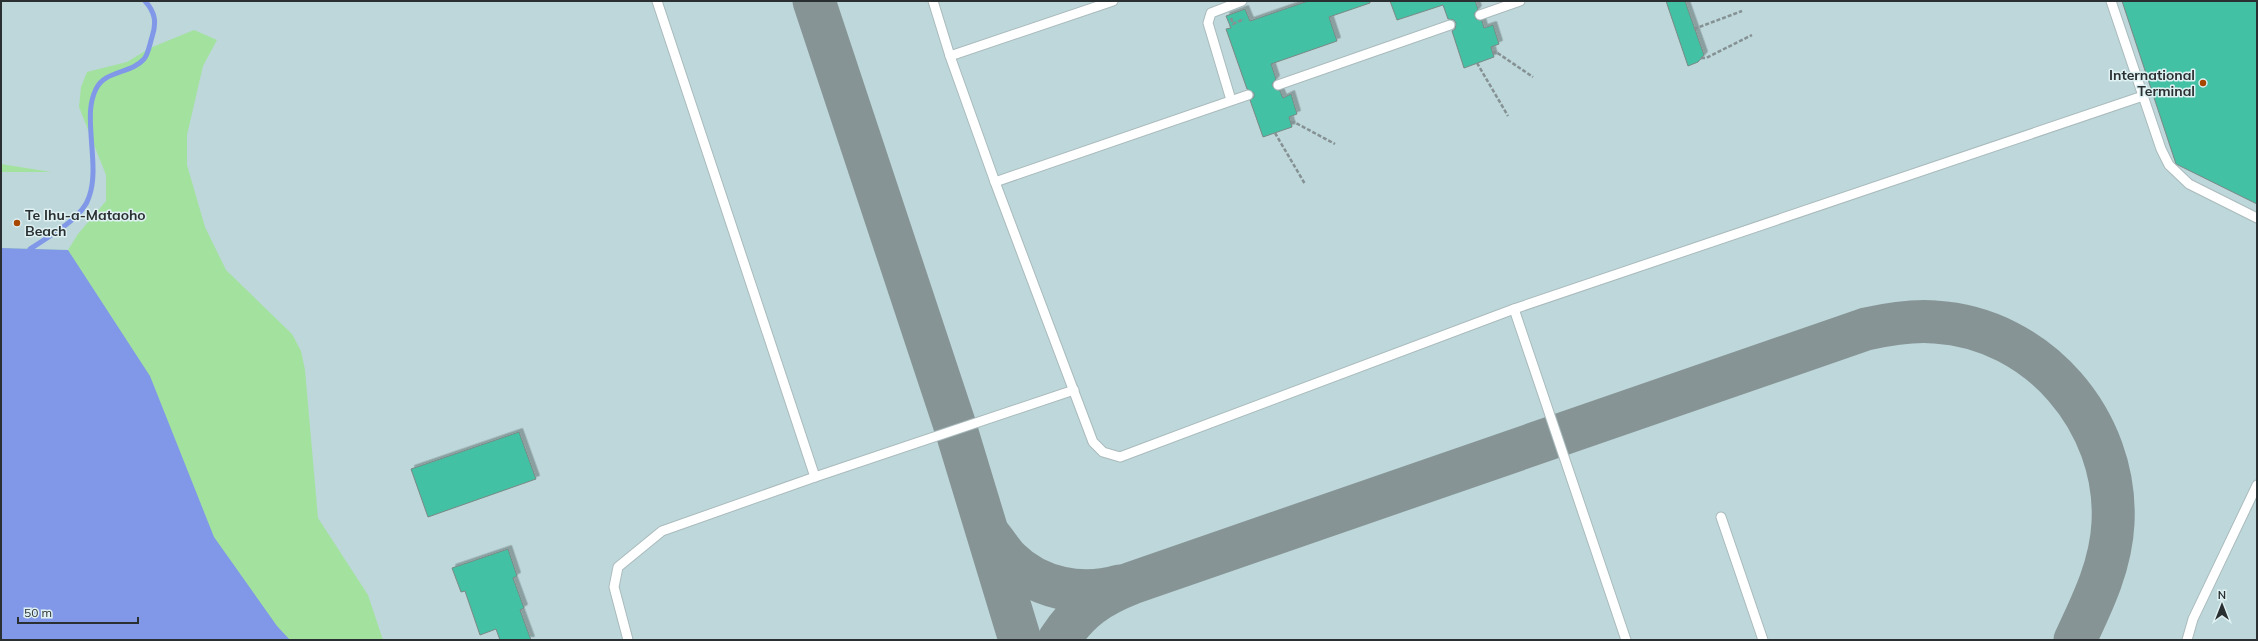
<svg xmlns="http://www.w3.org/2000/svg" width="2258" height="641" font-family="Mulish,sans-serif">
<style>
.built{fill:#bdd7da}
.green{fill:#a3e29e}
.water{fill:#8098e7}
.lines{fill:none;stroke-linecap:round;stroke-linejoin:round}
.stream{stroke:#8098e7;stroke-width:5}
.taxiway{stroke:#879495;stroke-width:43}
.building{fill:#42c1a4;stroke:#7a8985;filter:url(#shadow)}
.service-casing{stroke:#aabbbd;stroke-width:11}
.path{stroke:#859193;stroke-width:2.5;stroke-dasharray:4 2;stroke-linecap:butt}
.service{stroke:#fff;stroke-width:9}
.poi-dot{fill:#a84800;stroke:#dff1f3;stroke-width:1.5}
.labels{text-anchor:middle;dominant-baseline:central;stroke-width:3;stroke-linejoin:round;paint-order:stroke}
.poi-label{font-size:14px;font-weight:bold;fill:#2a3031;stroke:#dff1f3;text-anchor:end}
</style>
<defs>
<filter id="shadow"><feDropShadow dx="3.5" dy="-3.5" stdDeviation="0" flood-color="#0004"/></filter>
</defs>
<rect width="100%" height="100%" fill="#d2e4e6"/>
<polygon class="built" points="1,1 2257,1 2257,640 290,640 68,250 1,248"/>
<g class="green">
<polygon points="194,30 217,40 203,66 187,135 187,165 205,227 226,270 292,334 301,351 305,370 318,518 368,595 383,640 1,640 1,248 68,250 78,234 106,201 106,175 79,107 81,87 87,72 127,62 150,48"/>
<polygon points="1,164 51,172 1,172"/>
</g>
<polygon class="water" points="1,248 68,250 150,376 214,537 277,626 290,640 1,640"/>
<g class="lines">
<path class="stream" d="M 30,249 C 48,237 83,218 89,197 C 96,178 92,154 91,134 C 90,118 89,103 96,89 C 105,70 131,74 144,59 C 148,55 150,43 152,37 C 157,22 155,12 145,1"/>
<g class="taxiway">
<polyline points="814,1 956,429 1020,640"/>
<path d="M 990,536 C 996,543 1002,553 1009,560 C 1038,589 1082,597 1120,586"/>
<path d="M 1059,640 C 1079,609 1099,596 1132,583 L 1866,329 C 1889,324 1912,320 1935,322 C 2038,328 2118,421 2113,523 C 2111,565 2093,602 2075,640"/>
</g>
</g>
<g class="building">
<polygon points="1308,1 1370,1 1370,3 1329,17 1337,41 1271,64 1276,79 1272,84 1273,87 1280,91 1283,98 1291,94 1297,114 1289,117 1292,127 1263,137 1250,100 1254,97 1254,93 1247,89 1226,29 1231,28 1226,16 1245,9 1250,21"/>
<polygon points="1390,1 1475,1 1478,9 1474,14 1476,19 1482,21 1484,28 1493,25 1499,44 1491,47 1494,57 1464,68 1452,31 1455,29 1456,23 1454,20 1448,19 1443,5 1397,20"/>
<polygon points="1666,1 1685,1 1704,55 1698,62 1688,66"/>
<polygon points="2122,1 2257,1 2257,204 2176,164"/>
<polygon points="519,432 536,479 428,517 411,469"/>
<polygon points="508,549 517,576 513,578 524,608 520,610 531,640 500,640 496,629 480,635 465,591 461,592 452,568"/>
</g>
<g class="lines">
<defs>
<g id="service">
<polyline points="657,1 815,477"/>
<polyline points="933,1 950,56"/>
<polyline points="2111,1 2161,149 2169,165 2189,184 2257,218"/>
<polyline points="1480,15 1520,1"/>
<polyline points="1278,85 1450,25"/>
<polyline points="1248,95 995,182 1093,442 1103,452 1120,457 1514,309 2143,96"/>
<polyline points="1231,100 1208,23 1211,13 1242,1"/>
<polyline points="995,182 950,56 1113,1"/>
<polyline points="1514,309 1626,640"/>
<polyline points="1721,517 1763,640"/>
<polyline points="628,640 614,587 618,567 662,531 815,477 1074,390"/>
<polyline points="2187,640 2193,619 2257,485"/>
</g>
</defs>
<use href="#service" class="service-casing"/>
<g class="path">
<polyline points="1231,18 1233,24 1244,19"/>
<polyline points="1694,29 1742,11"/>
<polyline points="1492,53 1496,52 1533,77"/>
<polyline points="1701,58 1706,58 1752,35"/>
<polyline points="1477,63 1508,116"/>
<polyline points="1291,123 1294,122 1335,144"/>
<polyline points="1275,133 1305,184"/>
</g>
<use href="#service" class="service"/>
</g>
<g class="poi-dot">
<circle cx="2203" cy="83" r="4"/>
<circle cx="17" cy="223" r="4"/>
</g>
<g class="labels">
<g class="poi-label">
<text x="2195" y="75">International<tspan x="2195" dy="16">Terminal</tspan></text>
<text x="25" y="215" text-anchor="start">Te Ihu-a-Mataoho<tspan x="25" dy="16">Beach</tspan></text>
</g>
</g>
<rect width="2258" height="641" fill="none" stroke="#2a3031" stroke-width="4"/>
<g transform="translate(2222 605)" stroke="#dff1f3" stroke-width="3" paint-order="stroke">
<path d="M0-3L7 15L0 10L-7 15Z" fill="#2a3031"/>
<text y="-6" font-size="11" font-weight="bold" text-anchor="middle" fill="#2a3031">N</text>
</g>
<path d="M18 617v6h120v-6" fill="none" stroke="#2a3031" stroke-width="2"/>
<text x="24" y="617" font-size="12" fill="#2a3031" stroke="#dff1f3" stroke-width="3" paint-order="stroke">50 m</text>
</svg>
